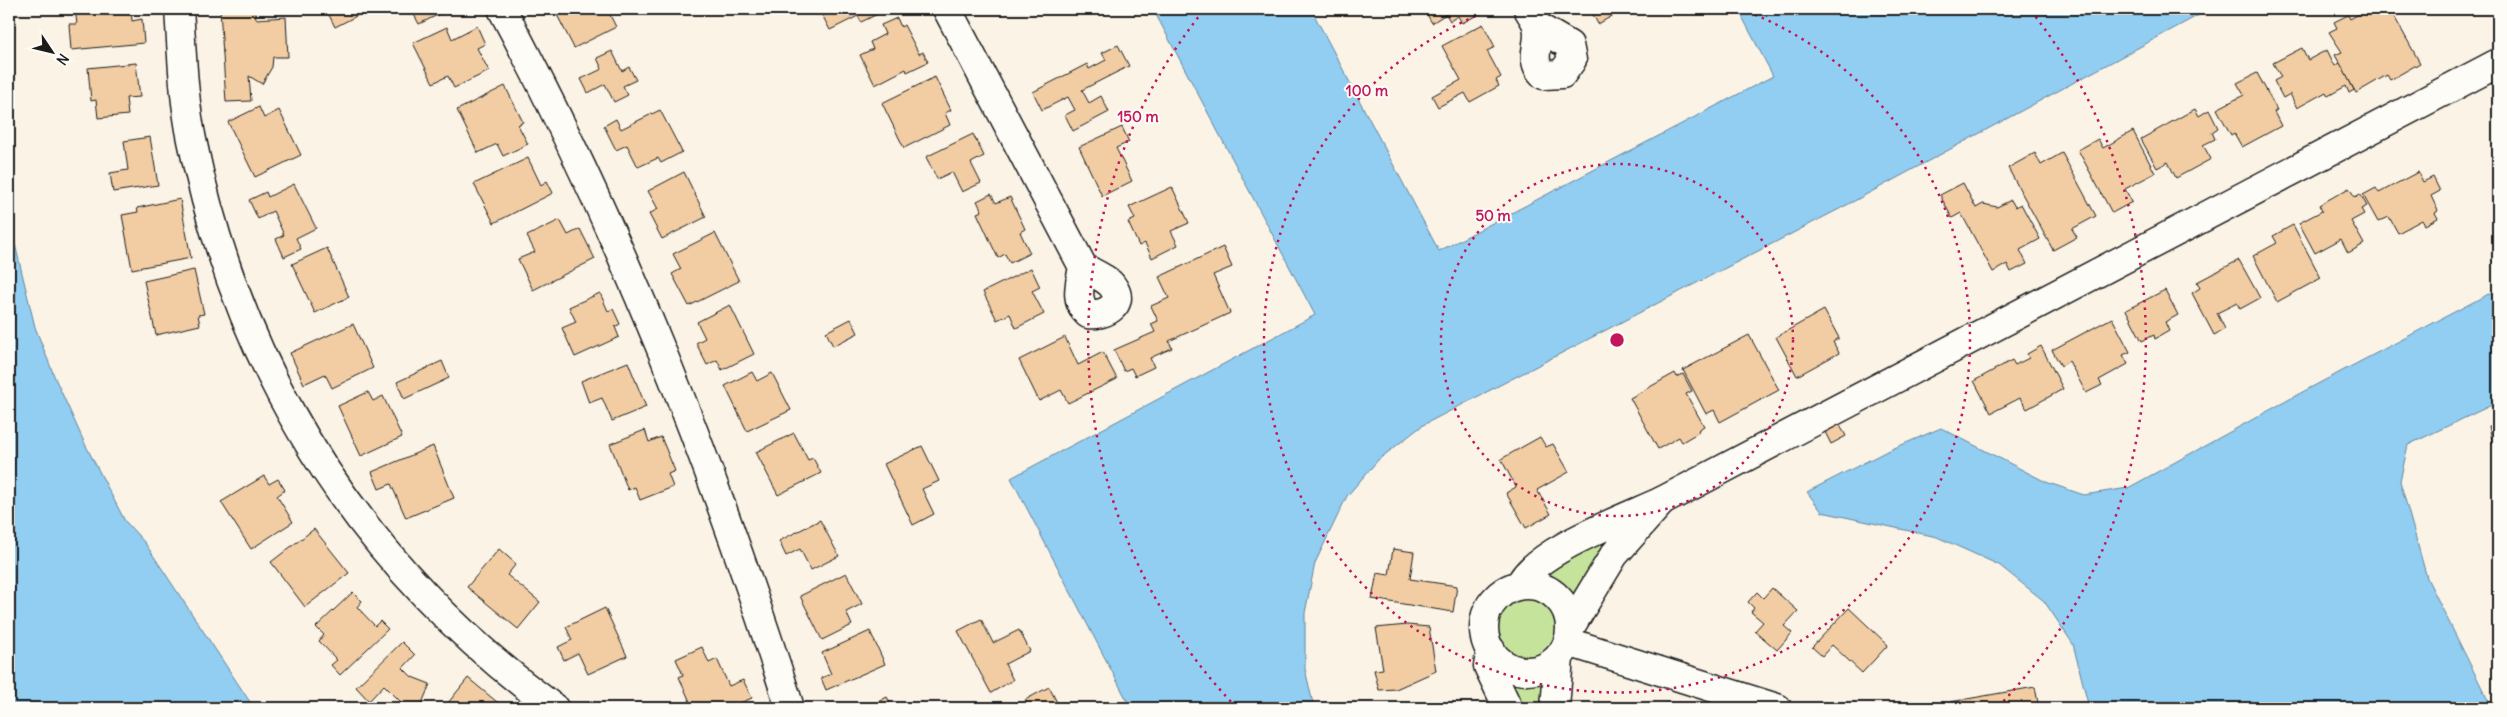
<svg xmlns="http://www.w3.org/2000/svg" width="2507" height="717" font-family="Delius,sans-serif">
<style>
.green{fill:#c5e39b;stroke:#70805c}
.water{fill:#92cdf2;stroke:#63869c}
.building{fill:#f2cda3;stroke:#1c1c1c}
.lines{fill:none;stroke-linecap:round;stroke-linejoin:round}
.minor-casing{stroke:#1c1c1c;stroke-width:31}
.minor{stroke:#fdfcf7;stroke-width:28}
.ring{fill:none;stroke:#c2185b;stroke-width:2.5;stroke-dasharray:2.5 5}
.centre{fill:#c2185b;stroke:#fdfcf7;stroke-width:2.5}
.ring-label{font-size:15px;text-anchor:middle;font-weight:bold;fill:#c2185b;stroke:#fdfcf7;stroke-width:4;stroke-linejoin:round;paint-order:stroke}
</style>
<rect width="100%" height="100%" fill="#fbf3e6"/>
<filter id="ink" filterUnits="userSpaceOnUse"><feTurbulence type="fractalNoise" baseFrequency=".02" numOctaves="2"/><feDisplacementMap in="SourceGraphic" scale="10" xChannelSelector="R" yChannelSelector="G"/><feConvolveMatrix kernelMatrix="1 2 1 2 8 2 1 2 1" color-interpolation-filters="sRGB"/></filter>
<g filter="url(#ink)">
<g class="green">
<polygon points="1610,536 1570,600 1561,585 1535,574"/>
<circle cx="1525" cy="628" r="33"/>
<polygon points="1547,675 1547,708 1519,708 1503,676 1529,680"/>
</g>
<g class="water">
<polygon points="1153,9 1311,9 1439,251 1773,76 1738,9 2210,9 1845,206 1423,425 1378,460 1347,496 1315,563 1305,613 1305,669 1314,708 1131,708 1011,478 1315,315"/>
<polygon points="9,219 35,327 55,378 85,444 125,521 145,543 254,708 9,708 9,518 11,510 9,480"/>
<polygon points="2498,289 2498,402 2408,445 2400,481 2427,578 2492,708 2089,708 2073,644 2044,601 1999,565 1937,537 1822,512 1807,492 1885,452 1941,428 2046,482 2084,495 2128,488 2308,389"/>
</g>
<g class="building">
<polygon points="75,9 131,9 132,21 142,19 144,43 71,50 69,24 77,24"/>
<polygon points="220,9 255,9 256,19 286,17 288,57 273,57 272,67 262,84 249,76 251,101 226,102"/>
<polygon points="326,9 365,9 366,11 335,27"/>
<polygon points="411,9 450,9 419,24"/>
<polygon points="554,9 607,9 616,27 574,48"/>
<polygon points="819,9 888,9 861,22 858,16 830,30"/>
<polygon points="1424,9 1484,9 1485,11 1462,23 1458,16 1450,21 1446,14 1432,23"/>
<polygon points="1590,9 1620,9 1621,11 1598,24"/>
<polygon points="2368,9 2390,9 2420,63 2390,80 2387,75 2356,93 2335,55 2342,52 2329,32 2337,28 2334,22 2348,15 2350,19"/>
<polygon points="897,18 901,27 904,25 919,54 923,52 928,62 907,72 906,69 875,85 860,55 873,49 870,42 885,34 881,25"/>
<polygon points="1483,24 1495,47 1487,51 1501,77 1496,80 1499,86 1470,102 1465,93 1438,107 1432,96 1461,80 1442,46"/>
<polygon points="477,26 485,44 477,48 489,71 454,88 448,76 433,83 413,43 447,27 452,39"/>
<polygon points="1118,45 1129,66 1082,90 1089,103 1101,96 1109,112 1073,131 1065,115 1075,110 1068,97 1042,110 1033,92 1087,64 1089,69 1106,60 1102,53"/>
<polygon points="2302,48 2308,60 2327,50 2335,66 2340,63 2354,90 2349,93 2346,86 2328,96 2326,92 2297,108 2290,94 2283,98 2274,81 2281,77 2273,63"/>
<polygon points="612,51 622,71 629,67 636,80 623,86 628,95 614,102 605,84 588,93 581,79 602,69 597,58"/>
<polygon points="136,63 140,97 126,98 128,115 98,118 96,100 91,101 88,68"/>
<polygon points="2257,73 2277,110 2274,112 2281,126 2242,147 2234,133 2231,135 2217,109 2244,95 2237,83"/>
<polygon points="935,77 951,110 945,113 950,125 904,148 882,103"/>
<polygon points="505,86 523,122 518,125 528,144 503,156 497,144 478,153 457,110"/>
<polygon points="259,107 264,118 279,110 301,155 255,177 228,122"/>
<polygon points="2195,109 2199,116 2209,110 2218,128 2212,132 2215,139 2203,145 2211,159 2176,178 2168,162 2157,168 2141,139"/>
<polygon points="660,110 682,152 661,163 658,158 638,167 627,145 616,150 604,126 616,119 621,129"/>
<polygon points="1122,127 1129,142 1116,148 1132,181 1102,196 1079,147"/>
<polygon points="2133,131 2155,173 2125,189 2132,202 2112,213 2078,150 2098,139 2103,148"/>
<polygon points="973,134 984,156 971,163 981,183 962,192 952,172 937,179 926,157"/>
<polygon points="150,137 158,185 113,192 110,173 128,170 124,141"/>
<polygon points="2035,153 2041,165 2062,153 2096,216 2072,229 2077,237 2053,250 2008,168"/>
<polygon points="528,158 541,185 547,181 553,193 494,223 474,184"/>
<polygon points="684,172 706,217 662,239 649,214 658,209 648,191"/>
<polygon points="2418,172 2423,182 2433,177 2440,191 2431,196 2438,211 2435,213 2438,218 2425,225 2422,220 2398,233 2389,217 2378,222 2363,195 2376,188 2379,193"/>
<polygon points="1963,183 1976,208 1983,204 1997,207 2011,200 2015,207 2021,204 2040,239 2020,250 2027,264 2011,272 2007,264 1993,272 1961,213 1952,218 1940,195"/>
<polygon points="294,184 316,228 296,238 301,249 284,257 276,239 284,235 273,211 258,219 249,200 266,192 268,197"/>
<polygon points="1172,187 1189,223 1171,231 1178,245 1152,258 1145,243 1139,246 1128,222 1135,219 1129,207"/>
<polygon points="2349,188 2355,197 2360,194 2367,206 2361,209 2364,214 2351,221 2364,244 2348,253 2341,239 2315,253 2299,223 2322,211 2319,205"/>
<polygon points="991,194 996,203 1010,197 1025,229 1020,232 1030,253 1010,263 1005,254 998,258 977,213 982,211 977,201"/>
<polygon points="180,199 191,258 132,269 122,215 138,212 137,208"/>
<polygon points="560,220 568,235 580,229 595,259 533,290 518,259 535,252 527,236"/>
<polygon points="2293,225 2321,278 2277,302 2253,256 2277,243 2273,236"/>
<polygon points="715,233 739,281 689,306 672,274 681,269 673,254"/>
<polygon points="1223,247 1232,267 1213,275 1230,313 1169,341 1172,348 1150,358 1154,367 1135,376 1131,368 1124,371 1114,350 1155,332 1151,324 1158,321 1151,306 1169,298 1159,277"/>
<polygon points="327,248 349,297 315,313 292,264"/>
<polygon points="2239,260 2260,298 2240,309 2237,303 2217,313 2225,329 2214,335 2192,293 2200,288 2197,282"/>
<polygon points="1031,268 1040,287 1032,291 1044,314 1016,328 1010,314 997,320 983,292"/>
<polygon points="194,270 204,314 198,315 200,325 156,335 144,281"/>
<polygon points="2165,290 2178,315 2165,322 2169,331 2155,339 2154,335 2142,341 2126,310"/>
<polygon points="600,293 608,311 613,309 620,324 615,327 619,337 575,357 562,328 576,322 569,307"/>
<polygon points="730,305 754,354 722,370 717,360 707,365 696,343 705,338 697,322"/>
<polygon points="1824,310 1839,338 1833,342 1839,353 1797,376 1776,337"/>
<polygon points="2112,318 2130,352 2123,355 2128,364 2099,380 2102,385 2086,393 2069,361 2061,366 2052,350"/>
<polygon points="851,319 858,333 833,346 826,332"/>
<polygon points="353,324 373,368 332,388 325,374 304,384 290,353"/>
<polygon points="1749,335 1779,390 1720,422 1714,410 1706,414 1683,370"/>
<polygon points="1065,337 1078,365 1103,352 1117,379 1068,403 1061,390 1039,401 1019,360"/>
<polygon points="2041,346 2063,389 2027,409 2020,398 1991,413 1974,381 2012,360 2015,365 2029,358 2027,354"/>
<polygon points="442,361 449,378 404,399 397,382"/>
<polygon points="628,362 646,407 612,421 602,398 589,403 581,381"/>
<polygon points="752,372 757,381 772,373 791,410 747,431 725,386"/>
<polygon points="1675,373 1677,377 1683,374 1692,391 1686,394 1704,426 1698,430 1699,432 1682,442 1679,437 1658,449 1630,398"/>
<polygon points="368,392 373,401 383,396 402,437 361,456 338,406"/>
<polygon points="1838,422 1846,436 1831,444 1824,430"/>
<polygon points="2498,425 2498,444 2493,444 2489,426"/>
<polygon points="645,430 649,442 661,437 675,471 668,474 673,487 640,500 635,487 628,490 610,444"/>
<polygon points="794,433 808,460 813,458 821,473 778,495 756,452"/>
<polygon points="1540,437 1546,447 1553,444 1569,472 1537,490 1551,514 1526,528 1506,493 1516,487 1501,459"/>
<polygon points="433,446 454,498 406,518 391,484 379,489 372,472"/>
<polygon points="922,446 939,481 922,489 934,514 913,525 884,464"/>
<polygon points="264,476 269,484 278,479 285,490 277,496 293,522 251,549 221,502"/>
<polygon points="820,520 839,556 811,570 800,549 786,556 779,541"/>
<polygon points="314,529 349,573 305,607 271,562"/>
<polygon points="499,549 516,564 507,575 540,602 518,629 467,587"/>
<polygon points="1393,549 1414,552 1410,579 1457,586 1453,612 1372,599 1377,573 1389,575"/>
<polygon points="846,573 862,604 846,612 852,625 822,640 800,596"/>
<polygon points="1772,588 1798,611 1784,626 1792,633 1777,650 1755,631 1763,622 1751,612 1754,608 1748,602 1757,592 1763,598"/>
<polygon points="353,592 362,601 357,607 375,626 380,621 388,629 340,675 331,665 337,660 319,641 324,635 316,627"/>
<polygon points="605,608 627,656 588,674 578,653 564,660 558,647 572,640 566,627"/>
<polygon points="1849,608 1888,645 1862,673 1832,645 1822,656 1812,647"/>
<polygon points="981,619 993,643 1019,630 1030,651 1005,664 1013,680 991,693 958,631"/>
<polygon points="1407,625 1429,627 1436,671 1396,689 1379,690 1374,670 1383,669 1376,628"/>
<polygon points="870,631 885,664 826,690 821,678 831,674 822,653"/>
<polygon points="402,642 415,655 403,668 412,677 430,684 420,708 399,708 401,702 384,685 369,701 356,687"/>
<polygon points="702,647 709,663 717,659 729,686 743,680 752,698 728,708 686,708 685,706 691,704 679,677 683,675 676,659"/>
<polygon points="468,678 503,707 502,708 444,708"/>
<polygon points="1049,687 1060,708 1030,708 1025,700"/>
<polygon points="2035,687 2039,708 1951,708 1950,702"/>
<polygon points="887,697 893,708 867,708"/>
<polygon points="1671,703 1672,708 1655,708 1655,706"/>
</g>
<g class="lines">
<defs>
<g id="minor">
<path d="M 179,9 C 182,52 183,97 192,140 C 240,376 361,566 554,708"/>
<path d="M 502,9 C 622,233 713,466 790,708"/>
<path d="M 947,9 L 1083,267 C 1092,273 1107,278 1113,287 C 1126,305 1104,316 1088,314 C 1074,301 1080,284 1083,267"/>
<path d="M 1528,9 C 1531,14 1536,21 1537,26 C 1542,44 1527,59 1544,75 L 1562,74 L 1572,60 L 1569,45 L 1538,27"/>
<polyline points="1662,501 2498,63"/>
<circle cx="1527" cy="628" r="43"/>
<path d="M 1520,585 C 1532,552 1628,517 1662,501 L 1614,555 L 1571,626"/>
<polyline points="1568,642 1777,708"/>
<polyline points="1491,650 1488,666 1508,708"/>
<polyline points="1555,708 1559,657"/>
</g>
</defs>
<use href="#minor" class="minor-casing"/>
<use href="#minor" class="minor"/>
</g>
</g>
<g class="ring">
<circle cx="1617" cy="340" r="176"/>
<path d="M1741 9A353 353 0 1 1 1493 9"/>
<path d="M1236 707A529 529 0 0 1 1203 11M2031 11A529 529 0 0 1 1998 707"/>
</g>
<circle cx="1617" cy="340" r="8" class="centre"/>
<g class="ring-label">
<text x="1367" y="96">100 m</text>
<text x="1138" y="122">150 m</text>
<text x="1493" y="221">50 m</text>
</g>
<rect width="2507" height="717" fill="none" stroke="#fdfcf7" stroke-width="30"/>
<rect x="15" y="15" width="2477" height="687" fill="none" stroke="#1c1c1c" stroke-width="2" filter="url(#ink)"/>
<g transform="translate(52 52) rotate(125)" stroke="#fdfcf7" stroke-width="4" paint-order="stroke">
<path d="M0-4L9 19L0 12L-9 19Z" fill="#1c1c1c"/>
<text y="-8" font-size="14" font-weight="bold" text-anchor="middle" fill="#1c1c1c">N</text>
</g>
</svg>
